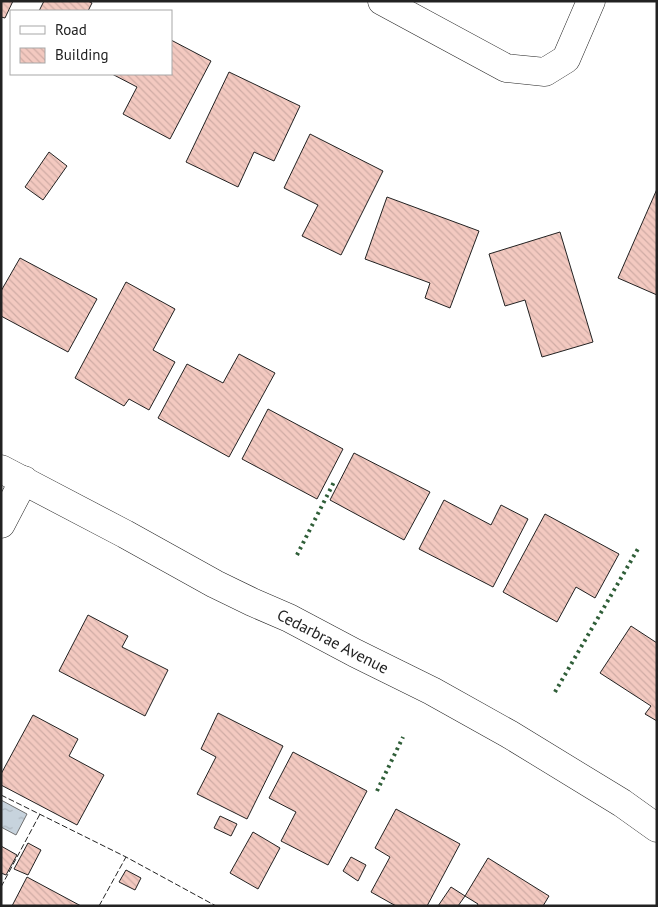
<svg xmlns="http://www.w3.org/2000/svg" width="658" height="907" font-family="'PT Sans',sans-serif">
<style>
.water{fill:url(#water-ripples);stroke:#6f6f6f}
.building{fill:url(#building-back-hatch);stroke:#222}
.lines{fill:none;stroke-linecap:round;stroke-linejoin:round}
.minor-casing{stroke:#222;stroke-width:29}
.minor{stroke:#fff;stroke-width:28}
.hedge{stroke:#2f5e38;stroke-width:4;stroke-dasharray:2.5 4;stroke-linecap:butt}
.fence{stroke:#222;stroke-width:1;stroke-dasharray:6 2.5;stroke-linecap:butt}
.labels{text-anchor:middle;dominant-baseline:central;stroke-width:4;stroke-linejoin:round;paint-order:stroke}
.street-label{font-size:16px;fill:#222;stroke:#fff}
</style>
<defs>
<pattern id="water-ripples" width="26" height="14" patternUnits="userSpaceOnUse" patternTransform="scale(1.25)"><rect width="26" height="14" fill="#c7d3dd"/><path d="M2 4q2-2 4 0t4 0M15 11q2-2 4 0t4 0" fill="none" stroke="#abb5bd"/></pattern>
<pattern id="building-back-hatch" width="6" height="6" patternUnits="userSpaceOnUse" patternTransform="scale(1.25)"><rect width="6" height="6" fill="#f3c9c0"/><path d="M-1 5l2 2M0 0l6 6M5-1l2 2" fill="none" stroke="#d0aca5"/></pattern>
</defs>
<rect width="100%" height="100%" fill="#fff"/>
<polygon class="water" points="1,800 27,814 16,835 1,827"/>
<g class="building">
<polygon points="1,1 13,1 5,18 1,17"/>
<polygon points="44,1 88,1 92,3 88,11 39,11"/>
<polygon points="171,40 211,61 170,139 123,114 137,87 112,74 171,74"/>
<polygon points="229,72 300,106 274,161 254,152 238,187 186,162"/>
<polygon points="310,134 383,171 341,255 302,236 318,205 284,188"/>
<polygon points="49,152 67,166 43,200 25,187"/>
<polygon points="657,189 657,295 618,278"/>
<polygon points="387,197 479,231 450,308 425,298 430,283 365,259"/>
<polygon points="560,232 593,342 542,357 525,300 505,306 489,254"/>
<polygon points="20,258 97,299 68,352 1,316 1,291"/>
<polygon points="126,282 175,309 153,350 175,362 149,410 129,399 124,406 75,378"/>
<polygon points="239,354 275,373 229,457 158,418 187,364 223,383"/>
<polygon points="268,409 343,449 317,499 242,459"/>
<polygon points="354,453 430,492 404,540 330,500"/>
<polygon points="444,500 491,525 501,505 528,519 493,587 419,549"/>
<polygon points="545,514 619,554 595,598 576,587 557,622 503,592"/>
<polygon points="88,615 128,636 122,647 168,670 145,716 59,671"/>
<polygon points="631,626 657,643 657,721 645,714 651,706 600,673"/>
<polygon points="218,713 283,746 247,819 197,794 216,757 201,749"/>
<polygon points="33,715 78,739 69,756 104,775 77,825 1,785 1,774"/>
<polygon points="293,752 367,791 328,865 281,841 296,812 269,798"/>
<polygon points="396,809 460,844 427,906 396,906 371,892 390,857 375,848"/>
<polygon points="220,816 237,824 231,836 214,828"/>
<polygon points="253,832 280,848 258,889 230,873"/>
<polygon points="28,843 41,850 28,875 14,869"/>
<polygon points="1,846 17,855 6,875 1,873"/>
<polygon points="351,857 366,865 358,881 343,871"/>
<polygon points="488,858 549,896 543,906 477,906 478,904 465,896"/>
<polygon points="126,870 141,878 135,890 119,882"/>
<polygon points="27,877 81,906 12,906"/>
<polygon points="451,887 465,896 458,906 438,906"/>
</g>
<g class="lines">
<defs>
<g id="minor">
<polyline points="382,1 506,68 545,72 566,59 591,1"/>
<polyline points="1,469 125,534 215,584 252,602 289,618 355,653 432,691 509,734 622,803 657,828"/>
<polyline points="1,524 24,480"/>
</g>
</defs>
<use href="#minor" class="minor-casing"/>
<use href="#minor" class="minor"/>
<g class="hedge">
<polyline points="297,555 334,482"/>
<polyline points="555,692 639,547"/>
<polyline points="377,791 403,737"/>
</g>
<g class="fence">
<polyline points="1,795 126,857 216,906"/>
<polyline points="1,887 40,814"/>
<polyline points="99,906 126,857"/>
</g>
</g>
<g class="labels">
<g class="street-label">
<text transform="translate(333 641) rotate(27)">Cedarbrae Avenue</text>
</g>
</g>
<rect width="658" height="907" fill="none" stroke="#222222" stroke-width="5"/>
<rect x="10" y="10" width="162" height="65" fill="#ffffff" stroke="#a7a7a7"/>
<rect x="20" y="26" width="25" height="8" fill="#ffffff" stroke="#a7a7a7"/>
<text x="55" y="35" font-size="15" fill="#222222">Road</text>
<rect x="20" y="48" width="25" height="15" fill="url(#building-back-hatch)" stroke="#a7a7a7"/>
<text x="55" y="60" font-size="15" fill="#222222">Building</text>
</svg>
